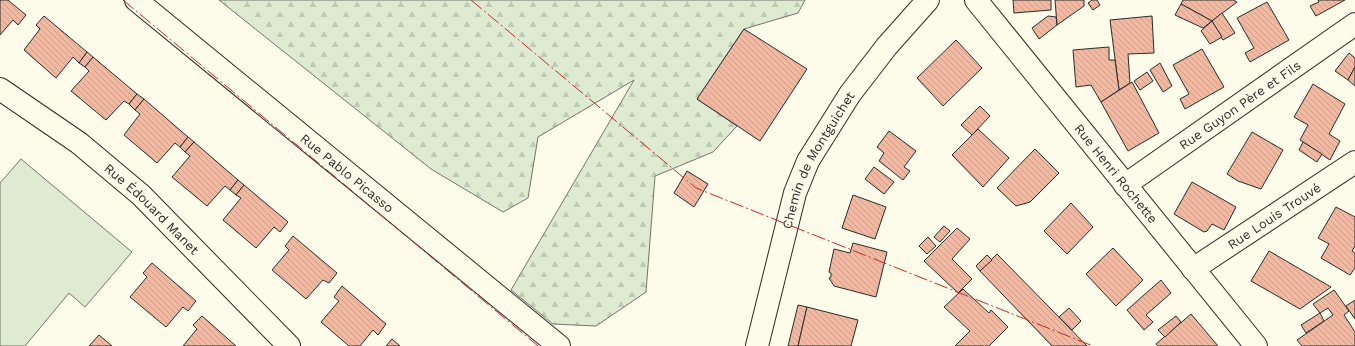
<svg xmlns="http://www.w3.org/2000/svg" width="1355" height="346" font-family="'Work Sans',sans-serif">
<style>
.forest{fill:url(#forest-firs);stroke:#74746e}
.park{fill:#deebd1;stroke:#74746e}
.building{fill:url(#building-back-hatch);stroke:#2b2b2b}
.lines{fill:none;stroke-linecap:round;stroke-linejoin:round}
.minor-casing{stroke:#2b2b2b;stroke-width:24}
.minor{stroke:#fdfbea;stroke-width:22}
.power{stroke:#c62828;stroke-width:1;stroke-dasharray:14 3 2 3;stroke-linecap:butt}
.labels{text-anchor:middle;dominant-baseline:central;stroke-width:3;stroke-linejoin:round;paint-order:stroke}
.street-label{font-size:13px;fill:#2b2b2b;stroke:#fdfbea}
</style>
<defs>
<pattern id="forest-firs" width="22" height="20" patternUnits="userSpaceOnUse"><rect width="22" height="20" fill="#deebd1"/><path d="M5 1l3.5 6h-7zM16 11l3.5 6h-7z" fill="#bfcab4"/></pattern>
<pattern id="building-back-hatch" width="6" height="6" patternUnits="userSpaceOnUse"><rect width="6" height="6" fill="#f2b8a0"/><path d="M-1 5l2 2M0 0l6 6M5-1l2 2" fill="none" stroke="#d09e8a"/></pattern>
</defs>
<rect width="100%" height="100%" fill="#fdfbea"/>
<polygon class="forest" points="219,0 805,0 798,13 744,29 697,99 737,126 713,152 655,176 646,292 596,326 553,324 511,290 634,80 538,137 528,198 503,212 431,169"/>
<polygon class="park" points="21,159 132,252 85,307 69,293 25,346 0,346 0,183"/>
<g class="building">
<polygon points="0,0 8,0 26,15 18,25 13,20 0,35"/>
<polygon points="1013,0 1051,0 1051,10 1014,13"/>
<polygon points="1055,0 1084,0 1084,6 1057,25"/>
<polygon points="1092,0 1097,0 1100,5 1093,10 1088,3"/>
<polygon points="1183,0 1233,0 1237,2 1212,21 1181,4"/>
<polygon points="1318,0 1345,0 1316,16 1310,6 1319,2"/>
<polygon points="1267,2 1289,40 1250,62 1245,53 1254,48 1237,18"/>
<polygon points="1181,4 1212,21 1203,28 1175,15"/>
<polygon points="1222,13 1235,33 1223,40 1212,21"/>
<polygon points="44,16 87,52 79,63 73,57 56,78 24,50 40,29 36,25"/>
<polygon points="1048,16 1056,17 1057,25 1039,39 1032,28"/>
<polygon points="1152,16 1154,53 1128,54 1130,83 1119,90 1110,20"/>
<polygon points="1212,21 1222,37 1210,44 1201,31"/>
<polygon points="744,29 807,69 760,141 697,99"/>
<polygon points="956,40 982,68 943,106 917,78"/>
<polygon points="1109,47 1109,60 1115,60 1119,90 1101,102 1091,85 1076,87 1073,50"/>
<polygon points="1202,49 1224,87 1185,109 1180,99 1189,94 1173,65"/>
<polygon points="87,52 93,57 85,67 79,63"/>
<polygon points="1349,53 1355,58 1355,67 1348,80 1335,71"/>
<polygon points="93,57 137,94 129,104 124,101 106,120 71,91 89,71 85,67"/>
<polygon points="1160,63 1172,86 1163,92 1150,70"/>
<polygon points="1355,67 1355,86 1348,80"/>
<polygon points="1147,72 1153,81 1140,90 1134,81"/>
<polygon points="1132,82 1159,133 1128,151 1101,102"/>
<polygon points="1313,84 1345,104 1329,134 1340,141 1330,160 1300,140 1308,125 1294,117"/>
<polygon points="137,94 144,99 135,110 129,104"/>
<polygon points="144,99 188,137 180,147 175,143 157,163 124,135 140,114 135,110"/>
<polygon points="980,106 990,116 972,135 961,125"/>
<polygon points="978,129 1009,158 983,187 952,155"/>
<polygon points="889,131 916,151 904,167 910,171 903,180 879,161 884,153 877,147"/>
<polygon points="1252,132 1283,150 1261,189 1238,181 1227,174"/>
<polygon points="188,137 194,142 185,152 180,147"/>
<polygon points="194,142 238,180 230,190 225,186 207,206 172,177 190,156 185,152"/>
<polygon points="1303,142 1322,154 1317,162 1299,150"/>
<polygon points="1035,149 1059,173 1030,202 1016,206 997,188"/>
<polygon points="874,167 894,182 884,194 865,179"/>
<polygon points="687,171 708,184 694,207 674,193"/>
<polygon points="238,180 244,185 236,195 230,190"/>
<polygon points="1192,182 1236,207 1224,230 1212,224 1207,231 1204,232 1174,214"/>
<polygon points="244,185 288,222 280,232 274,227 256,248 223,220 241,198 236,195"/>
<polygon points="853,195 886,207 875,239 842,228"/>
<polygon points="1071,203 1093,227 1067,254 1044,231"/>
<polygon points="1336,207 1355,217 1355,246 1352,251 1355,253 1355,268 1350,275 1321,258 1329,244 1318,238"/>
<polygon points="944,226 950,231 940,242 934,237"/>
<polygon points="957,228 970,239 952,259 972,279 958,293 924,261"/>
<polygon points="293,236 337,273 329,283 323,280 306,299 272,270 289,250 285,246"/>
<polygon points="928,237 936,246 927,254 919,246"/>
<polygon points="853,243 887,252 876,297 834,286 829,278 831,277 831,273 829,272 834,249 850,253"/>
<polygon points="1113,248 1143,280 1116,306 1086,274"/>
<polygon points="1269,251 1331,287 1300,309 1251,281"/>
<polygon points="997,254 1050,308 1087,346 1052,346 980,271"/>
<polygon points="987,255 992,260 980,271 976,266"/>
<polygon points="152,263 196,301 188,311 183,307 166,327 130,297 147,277 143,273"/>
<polygon points="1161,280 1171,293 1146,315 1153,322 1144,330 1127,310"/>
<polygon points="342,286 386,324 378,335 373,330 360,346 349,346 321,322 339,301 334,297"/>
<polygon points="963,289 989,313 991,310 1008,327 989,346 955,346 970,331 944,307"/>
<polygon points="1334,290 1349,311 1344,315 1355,332 1355,346 1302,346 1297,340 1333,315 1328,308 1320,313 1313,304"/>
<polygon points="1355,300 1355,319 1346,306"/>
<polygon points="798,305 807,307 798,346 788,346"/>
<polygon points="807,307 858,320 851,346 798,346"/>
<polygon points="1069,308 1081,321 1072,330 1059,317"/>
<polygon points="1320,313 1324,321 1306,333 1301,325"/>
<polygon points="1191,314 1218,346 1158,346 1156,344"/>
<polygon points="202,316 236,346 183,346 197,329 193,325"/>
<polygon points="1176,316 1181,322 1165,337 1158,330"/>
<polygon points="99,335 112,346 89,346"/>
<polygon points="392,339 400,346 386,346"/>
</g>
<g class="lines">
<defs>
<g id="minor">
<path id="s1" d="M 136,0 L 559,346"/>
<path id="s2" d="M 976,0 L 1256,346"/>
<path id="s3" d="M 0,89 L 79,143 L 141,195 L 289,346"/>
<path id="s4" d="M 1125,185 L 1355,24"/>
<path id="s5" d="M 1193,269 L 1355,162"/>
<path id="s6" d="M 757,346 L 795,193 L 808,161 L 850,94 L 887,46 L 928,0"/>
</g>
</defs>
<use href="#minor" class="minor-casing"/>
<use href="#minor" class="minor"/>
<g class="power">
<polyline points="123,0 538,346"/>
<polyline points="471,0 696,188 1093,346"/>
</g>
</g>
<g class="labels">
<g class="street-label">
<text stroke="none"><textPath href="#s4" startOffset="140">Rue Guyon Père et Fils</textPath></text>
<text stroke="none"><textPath href="#s6" startOffset="197">Chemin de Montguichet</textPath></text>
<text stroke="none"><textPath href="#s1" startOffset="273">Rue Pablo Picasso</textPath></text>
<text stroke="none"><textPath href="#s2" startOffset="223">Rue Henri Rochette</textPath></text>
<text stroke="none"><textPath href="#s3" startOffset="194">Rue Édouard Manet</textPath></text>
<text stroke="none"><textPath href="#s5" startOffset="97">Rue Louis Trouvé</textPath></text>
</g>
</g>
</svg>
